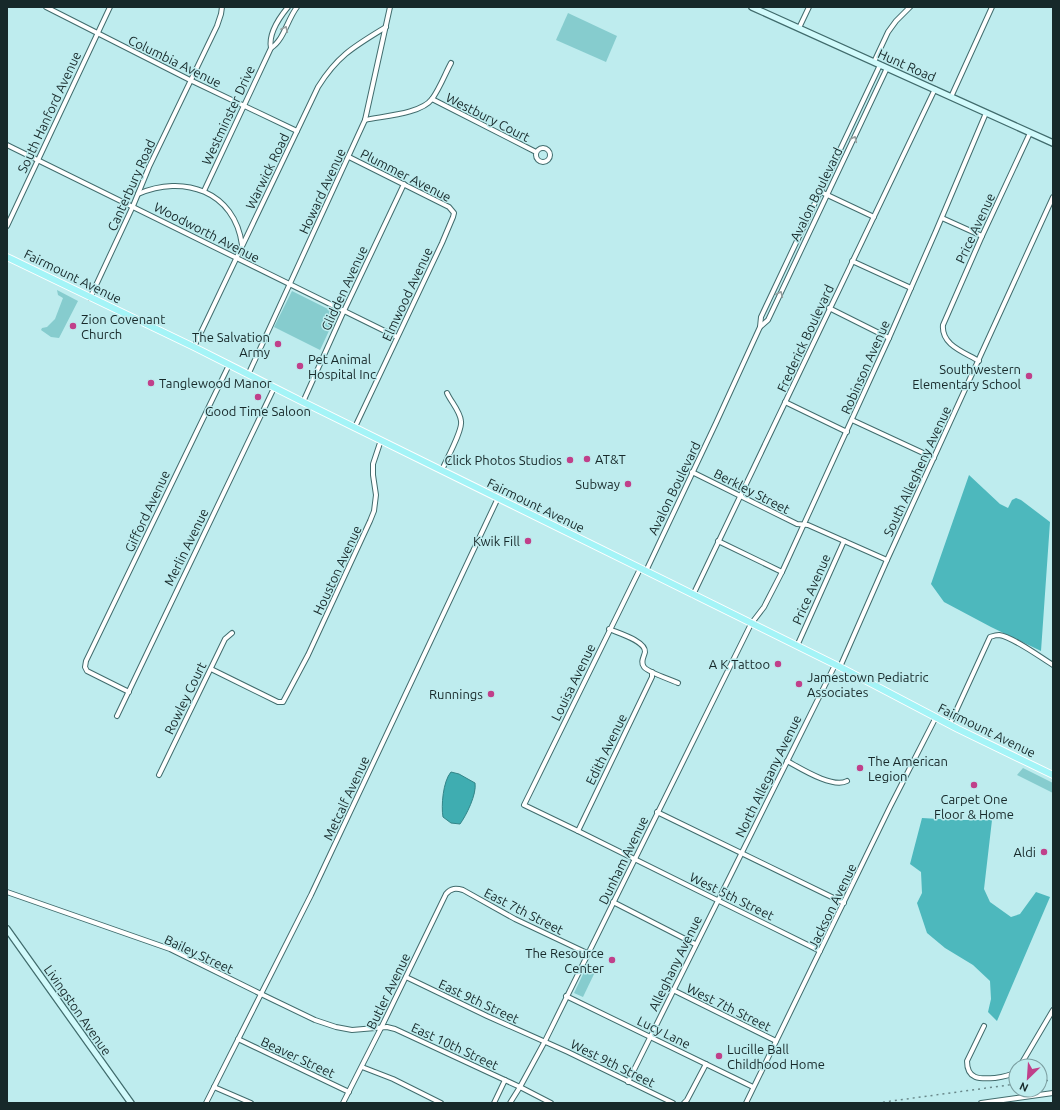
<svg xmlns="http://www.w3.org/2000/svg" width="1060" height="1110" font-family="Ubuntu,sans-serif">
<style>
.green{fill:#86ccce}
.forest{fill:#4db8bd}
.water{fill:#3fadb1;stroke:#338588}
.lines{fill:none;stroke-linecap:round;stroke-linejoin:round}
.street-casing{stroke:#416c6d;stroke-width:6}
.secondary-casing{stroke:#416c6d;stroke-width:8}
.primary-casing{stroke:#fff;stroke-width:8}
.street{stroke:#fff;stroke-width:4}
.secondary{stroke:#d1fafb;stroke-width:5.5}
.primary{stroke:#a4f4f7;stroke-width:6}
.rail{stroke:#69888a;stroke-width:1.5;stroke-dasharray:2 4;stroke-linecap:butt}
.oneway{stroke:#979f9f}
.poi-dot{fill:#c0408a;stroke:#beecee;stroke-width:1.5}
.labels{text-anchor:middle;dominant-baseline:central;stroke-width:3;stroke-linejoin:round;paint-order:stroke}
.street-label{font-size:13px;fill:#17292a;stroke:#beecee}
.poi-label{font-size:13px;fill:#17292a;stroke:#beecee;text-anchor:end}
</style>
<rect width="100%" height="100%" fill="#beecee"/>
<g class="green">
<polygon points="568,13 617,36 606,62 556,40"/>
<polygon points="57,290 78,301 59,338 51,337 41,330 42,328 47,327 55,319 63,298 58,295"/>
<polygon points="292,291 336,313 335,318 320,350 274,327"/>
<polygon points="1023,768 1053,783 1053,793 1017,775"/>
<polygon points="586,968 595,972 583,997 574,993"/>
</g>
<g class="forest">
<polygon points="969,475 1000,504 1008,508 1012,500 1016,498 1021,500 1050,522 1041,651 991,627 944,602 931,584"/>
<polygon points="922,818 956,820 992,820 984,889 990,902 1011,917 1020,914 1036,892 1050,897 997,1021 988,1012 991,999 990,981 973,965 945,948 927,933 917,903 922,893 921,872 910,864"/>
</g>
<path class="water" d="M 451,772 L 459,774 L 475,783 C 477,794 466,816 460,824 L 451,823 L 443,817 C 441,806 443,781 451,772 Z"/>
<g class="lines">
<defs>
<g id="street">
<polyline points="46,7 190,80 297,131"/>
<polyline points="799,28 809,7"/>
<path d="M 271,48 C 268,34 279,18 288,7"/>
<polyline points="874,62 888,32 896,21 910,7"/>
<polyline points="951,97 992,7"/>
<polyline points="432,99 536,152"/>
<path d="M 365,120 C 383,116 421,114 432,99 C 440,88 445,74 451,63"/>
<polyline points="7,145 397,337"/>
<circle cx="543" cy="155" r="7"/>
<polyline points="349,157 449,207 454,213 453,217 442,243 355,427"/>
<path d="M 204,191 L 271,48 C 284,40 287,20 297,7"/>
<polyline points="821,192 874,217"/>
<path d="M 138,194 C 183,174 235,191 242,245"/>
<polyline points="942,218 982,236"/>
<polyline points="7,226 110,7"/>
<polyline points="852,261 911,288"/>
<polyline points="90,298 133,206 149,167 217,26 221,14 222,7"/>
<polyline points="829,308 889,338"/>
<polyline points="760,327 761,317 880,65"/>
<path d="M 194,347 L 318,87 C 338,55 355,46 386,27"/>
<path d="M 979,361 C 964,352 941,345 943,325 L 982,236 L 1030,133"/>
<polyline points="248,375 365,120 390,7"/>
<polyline points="303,402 342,315 404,184"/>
<polyline points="785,402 847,432"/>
<polyline points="852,420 934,458"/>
<path d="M 442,470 C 446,460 463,430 461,421 C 460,411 451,402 447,393"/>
<polyline points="692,472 797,524 808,525 887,560"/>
<polyline points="718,541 782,572"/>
<polyline points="640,569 524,805 578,831 820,951"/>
<polyline points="646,571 716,423 760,327 768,320 887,68"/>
<polyline points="693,595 935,89"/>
<path d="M 609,629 C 618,633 646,641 645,652 C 644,657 640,662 644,667 C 649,673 670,679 678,683"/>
<polyline points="797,646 844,541"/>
<polyline points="840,667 887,560 1053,197"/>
<polyline points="211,669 278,702 283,702 308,655 370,521 374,511 376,495 373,475 373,464 381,440"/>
<polyline points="129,692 87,671 85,667 86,661 229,365"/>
<polyline points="117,716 274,388"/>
<path d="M 950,724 L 990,637 C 993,636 995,635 999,635 C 1013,637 1040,657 1053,665"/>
<path d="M 787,761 C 800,768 833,789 847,781"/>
<polyline points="159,775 225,639 232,633"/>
<polyline points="657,812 844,903"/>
<polyline points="578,831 652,677 652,672"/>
<polyline points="7,892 170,949 261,994 315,1020 336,1027 352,1030 387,1027 395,1029 520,1087 551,1103"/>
<polyline points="613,902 695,944"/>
<polyline points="406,977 487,1016 568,1052 673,1103"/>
<polyline points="673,990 776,1041"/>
<polyline points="566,996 753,1087"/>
<path d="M 984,1026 L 967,1061 C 967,1080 980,1079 995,1078 C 1002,1077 1009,1076 1016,1072"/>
<polyline points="238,1039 349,1092"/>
<polyline points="1020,1066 1053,1010"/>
<polyline points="362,1067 393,1079 441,1103"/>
<polyline points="628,1082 835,665"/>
<polyline points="214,1087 251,1103"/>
<polyline points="206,1103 311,895 498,498"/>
<path d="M 343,1103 L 381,1028 L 446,894 C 451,888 456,888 463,890 L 515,919 L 587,953"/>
<polyline points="494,1103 505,1080"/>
<polyline points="510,1103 520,1087 545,1041 751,624 764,607 782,572 889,338 936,231 986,113"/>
<polyline points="684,1103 687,1100 706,1064"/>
<polyline points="746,1103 890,807 936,717"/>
<polyline points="981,1103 1053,1093"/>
</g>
<g id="secondary">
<polyline points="752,7 1053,143"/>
<polyline points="7,929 131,1103"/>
</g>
<polyline id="primary" points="7,257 194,347 303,402 646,571 840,667 958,729 1053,775"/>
</defs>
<use href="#street" class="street-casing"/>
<use href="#secondary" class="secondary-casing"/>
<use href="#primary" class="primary-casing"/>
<use href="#street" class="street"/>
<use href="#secondary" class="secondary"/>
<use href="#primary" class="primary"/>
<g class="rail">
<polyline points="1040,1081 1053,1080"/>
<polyline points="877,1103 1016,1084"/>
</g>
</g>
<defs><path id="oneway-chevron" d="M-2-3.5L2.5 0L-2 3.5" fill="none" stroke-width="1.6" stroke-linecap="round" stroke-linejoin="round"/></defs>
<g class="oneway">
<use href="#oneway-chevron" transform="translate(285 29) rotate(-65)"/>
<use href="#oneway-chevron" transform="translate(854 139) rotate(-64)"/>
<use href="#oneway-chevron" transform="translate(780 294) rotate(-65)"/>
</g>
<g class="poi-dot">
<circle cx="73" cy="326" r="4"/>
<circle cx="278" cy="344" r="4"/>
<circle cx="300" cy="366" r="4"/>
<circle cx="1029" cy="376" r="4"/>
<circle cx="151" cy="383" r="4"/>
<circle cx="258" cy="397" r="4"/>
<circle cx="587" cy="459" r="4"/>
<circle cx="570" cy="460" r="4"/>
<circle cx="628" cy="484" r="4"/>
<circle cx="528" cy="541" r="4"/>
<circle cx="778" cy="664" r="4"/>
<circle cx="799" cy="684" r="4"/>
<circle cx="491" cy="694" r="4"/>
<circle cx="860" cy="768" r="4"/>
<circle cx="974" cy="785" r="4"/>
<circle cx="1044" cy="852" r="4"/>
<circle cx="612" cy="960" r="4"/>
<circle cx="719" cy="1056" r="4"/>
</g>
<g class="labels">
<g class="street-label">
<text transform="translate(175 61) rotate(26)">Columbia Avenue</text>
<text transform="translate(907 65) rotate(24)">Hunt Road</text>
<text transform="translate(49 112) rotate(-65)">South Hanford Avenue</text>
<text transform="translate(228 115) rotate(-65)">Westminster Drive</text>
<text transform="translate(488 117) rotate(27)">Westbury Court</text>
<text transform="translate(267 171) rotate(-64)">Warwick Road</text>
<text transform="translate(406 175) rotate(27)">Plummer Avenue</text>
<text transform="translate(131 185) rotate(-66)">Canterbury Road</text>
<text transform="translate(322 191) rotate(-65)">Howard Avenue</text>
<text transform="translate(816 194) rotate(-64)">Avalon Boulevard</text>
<text transform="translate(975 228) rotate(-65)">Price Avenue</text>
<text transform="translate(207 232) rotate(27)">Woodworth Avenue</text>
<text transform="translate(73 276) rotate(26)">Fairmount Avenue</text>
<text transform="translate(344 288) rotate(-65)">Glidden Avenue</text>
<text transform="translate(407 294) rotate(-65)">Elmwood Avenue</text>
<text transform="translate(805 338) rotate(-65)">Frederick Boulevard</text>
<text transform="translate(865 367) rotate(-66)">Robinson Avenue</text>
<text transform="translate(917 471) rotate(-65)">South Allegheny Avenue</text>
<text transform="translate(674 488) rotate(-64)">Avalon Boulevard</text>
<text transform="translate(752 491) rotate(27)">Berkley Street</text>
<text transform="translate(536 505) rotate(26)">Fairmount Avenue</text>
<text transform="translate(147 511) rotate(-65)">Gifford Avenue</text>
<text transform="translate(186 547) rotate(-64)">Merlin Avenue</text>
<text transform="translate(337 570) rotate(-65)">Houston Avenue</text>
<text transform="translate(811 589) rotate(-66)">Price Avenue</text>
<text transform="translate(573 682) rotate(-64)">Louisa Avenue</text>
<text transform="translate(185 698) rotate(-64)">Rowley Court</text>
<text transform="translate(987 730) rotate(26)">Fairmount Avenue</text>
<text transform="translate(606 749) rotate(-64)">Edith Avenue</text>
<text transform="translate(768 776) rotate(-64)">North Allegany Avenue</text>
<text transform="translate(346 798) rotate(-65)">Metcalf Avenue</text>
<text transform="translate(623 860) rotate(-64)">Dunham Avenue</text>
<text transform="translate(732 896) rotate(26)">West 5th Street</text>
<text transform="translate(832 906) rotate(-64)">Jackson Avenue</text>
<text transform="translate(524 911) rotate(27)">East 7th Street</text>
<text transform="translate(199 954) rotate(25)">Bailey Street</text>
<text transform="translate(675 963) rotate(-64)">Alleghany Avenue</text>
<text transform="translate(388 991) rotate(-64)">Butler Avenue</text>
<text transform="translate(479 1001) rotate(25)">East 9th Street</text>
<text transform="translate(729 1007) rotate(26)">West 7th Street</text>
<text transform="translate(78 1010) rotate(55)">Livingston Avenue</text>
<text transform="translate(664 1032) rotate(26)">Lucy Lane</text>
<text transform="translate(455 1046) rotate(25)">East 10th Street</text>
<text transform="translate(298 1057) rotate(25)">Beaver Street</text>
<text transform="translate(613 1063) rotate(26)">West 9th Street</text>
</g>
<g class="poi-label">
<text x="81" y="319" text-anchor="start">Zion Covenant<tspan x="81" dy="15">Church</tspan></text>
<text x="270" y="337">The Salvation<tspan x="270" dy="15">Army</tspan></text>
<text x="308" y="359" text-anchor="start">Pet Animal<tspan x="308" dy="15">Hospital Inc</tspan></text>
<text x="1021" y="369">Southwestern<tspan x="1021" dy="15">Elementary School</tspan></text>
<text x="159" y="383" text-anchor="start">Tanglewood Manor</text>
<text x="258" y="411" text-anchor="middle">Good Time Saloon</text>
<text x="595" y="459" text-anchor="start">AT&amp;T</text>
<text x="562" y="460">Click Photos Studios</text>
<text x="620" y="484">Subway</text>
<text x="520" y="541">Kwik Fill</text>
<text x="770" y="664">A K Tattoo</text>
<text x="807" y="677" text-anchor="start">Jamestown Pediatric<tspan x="807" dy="15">Associates</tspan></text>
<text x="483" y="694">Runnings</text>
<text x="868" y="761" text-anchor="start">The American<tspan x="868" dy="15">Legion</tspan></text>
<text x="974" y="799" text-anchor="middle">Carpet One<tspan x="974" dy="15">Floor &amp; Home</tspan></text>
<text x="1036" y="852">Aldi</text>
<text x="604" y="953">The Resource<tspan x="604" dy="15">Center</tspan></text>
<text x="727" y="1049" text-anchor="start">Lucille Ball<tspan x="727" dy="15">Childhood Home</tspan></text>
</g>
</g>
<rect width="1060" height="1110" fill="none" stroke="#17292a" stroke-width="16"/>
<g transform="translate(1028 1078) rotate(205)"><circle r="19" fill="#beecee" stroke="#7b9ea0"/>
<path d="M0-3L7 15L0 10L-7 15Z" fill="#c0408a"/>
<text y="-6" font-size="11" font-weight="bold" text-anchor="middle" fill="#17292a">N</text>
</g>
</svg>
